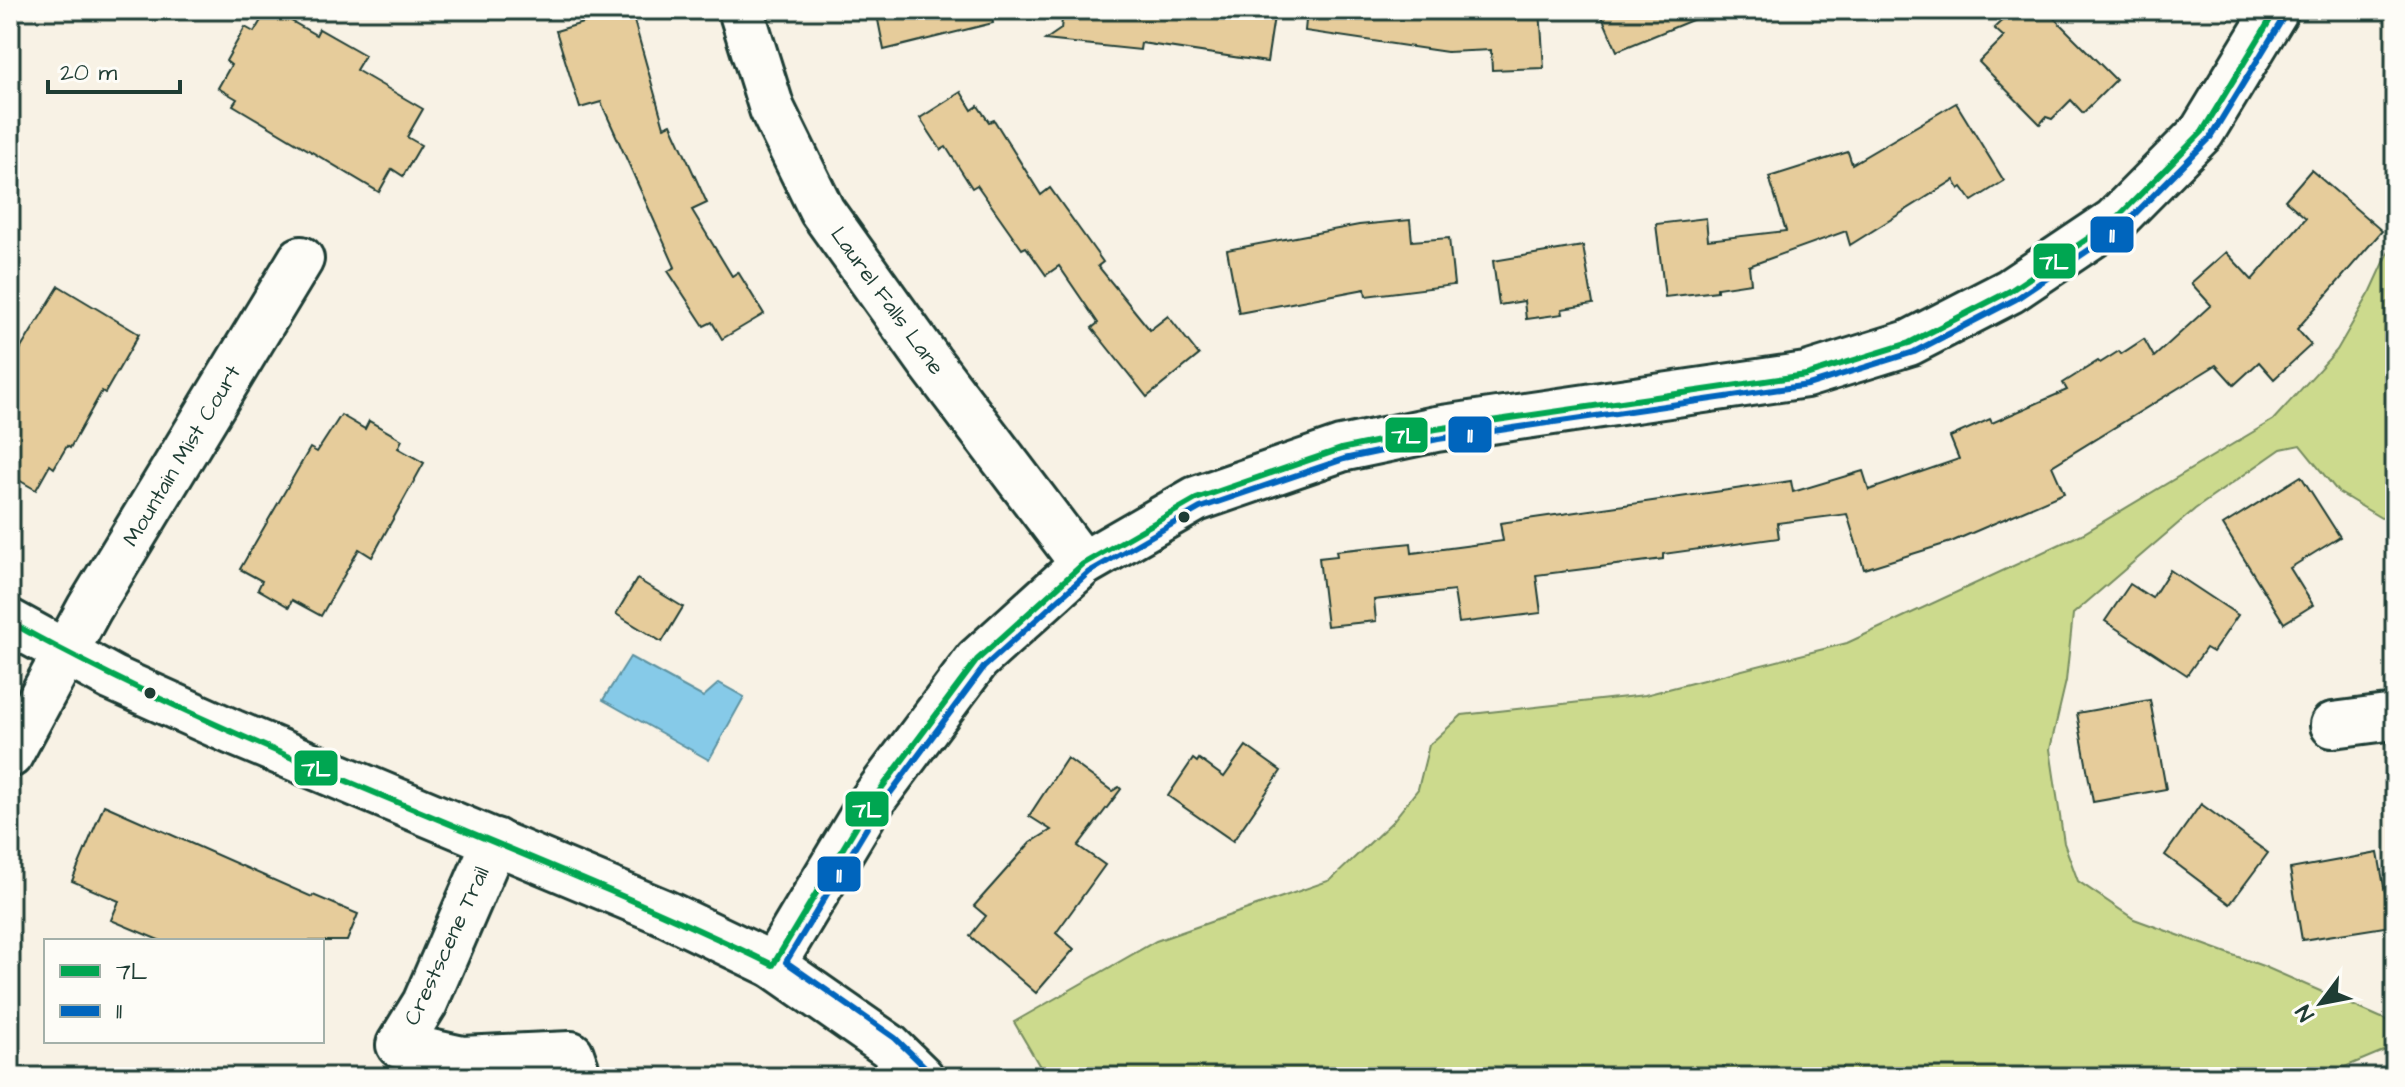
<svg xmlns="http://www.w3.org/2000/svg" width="2405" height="1087" font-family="'Architects Daughter',sans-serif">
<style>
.green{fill:#ccda8d;stroke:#768c60;stroke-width:2}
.water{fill:#86cae8;stroke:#5d92a0;stroke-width:2}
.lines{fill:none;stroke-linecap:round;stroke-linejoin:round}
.stream{stroke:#5d92a0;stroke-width:14}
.building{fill:#e6cc9b;stroke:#1f3d34;stroke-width:2}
.minor-casing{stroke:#1f3d34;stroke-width:50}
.minor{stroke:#fdfcf7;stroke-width:44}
.bus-1-casing{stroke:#fdfcf7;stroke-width:12}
.bus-2-casing{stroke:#fdfcf7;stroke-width:12}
.bus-1{stroke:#00a651;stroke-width:6}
.bus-2{stroke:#0065bd;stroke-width:6}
.bus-dot{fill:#1f3d34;stroke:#fdfcf7;stroke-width:3}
.labels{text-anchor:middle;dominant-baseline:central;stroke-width:7;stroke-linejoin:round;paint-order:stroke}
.street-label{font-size:22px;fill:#1f3d34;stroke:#fdfcf7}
.line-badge{stroke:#fdfcf7;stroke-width:3}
.badge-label{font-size:22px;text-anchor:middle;font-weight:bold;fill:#fff}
</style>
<rect width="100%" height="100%" fill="#f8f2e5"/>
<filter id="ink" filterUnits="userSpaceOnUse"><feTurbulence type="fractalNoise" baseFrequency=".0125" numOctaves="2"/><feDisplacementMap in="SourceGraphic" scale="16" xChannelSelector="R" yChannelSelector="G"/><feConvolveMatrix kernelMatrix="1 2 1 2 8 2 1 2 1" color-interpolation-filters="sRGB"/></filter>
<g filter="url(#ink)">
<polygon class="green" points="2395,165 2395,515 2381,518 2338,492 2300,445 2281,449 2195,509 2073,614 2066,681 2050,749 2064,843 2078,881 2134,919 2263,966 2384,1019 2395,1026 2395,1046 2321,1077 1046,1077 1014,1022 1156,941 1331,880 1392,822 1418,789 1429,745 1462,715 1645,695 1847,643 2084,533 2273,420 2337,350 2371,291 2392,245 2385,179"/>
<polygon class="water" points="630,657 703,697 719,683 744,697 709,760 603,700"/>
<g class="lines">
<polyline class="stream" points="10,18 18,10"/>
</g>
<g class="building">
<polygon points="267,10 272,10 316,35 319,29 365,55 356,70 423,109 407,137 421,145 403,176 392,169 379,192 233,105 237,99 218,88 231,65 226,61 245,27 254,32"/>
<polygon points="626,10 631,10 664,127 671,124 707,203 692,210 732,276 738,272 764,314 722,339 712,322 704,326 668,271 675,267 601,102 580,108 556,31"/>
<polygon points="876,10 991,10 993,23 884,50"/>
<polygon points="1063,10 1275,10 1267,62 1141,43 1140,50 1045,40 1061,29"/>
<polygon points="1307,10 1540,10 1544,68 1492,70 1491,50 1447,52 1305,31"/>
<polygon points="1599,10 1714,10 1714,11 1617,51"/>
<polygon points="2013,10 2046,10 2116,80 2083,113 2071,100 2052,119 2046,117 2040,124 1979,62 2004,37 1994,28"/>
<polygon points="961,92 972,110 978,106 989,122 994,120 1041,195 1050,188 1103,262 1098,266 1150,330 1168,316 1199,355 1147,397 1092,328 1098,323 1059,266 1046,275 1026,247 1022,249 977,185 972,188 946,147 941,150 920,118"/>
<polygon points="1956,103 2004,181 1972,201 1962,187 1959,189 1954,180 1850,245 1846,231 1749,266 1751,283 1717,288 1717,291 1665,297 1656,224 1706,218 1708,240 1786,231 1769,177 1848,152 1852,164"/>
<polygon points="2311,170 2382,231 2297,329 2311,345 2274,379 2259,362 2234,385 2216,365 2052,466 2064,493 1951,542 1864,569 1847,514 1777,523 1779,538 1663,554 1663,559 1536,575 1541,613 1459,623 1454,591 1374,600 1376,621 1327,626 1319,558 1337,556 1336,551 1411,543 1412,553 1503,541 1500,523 1791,481 1793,492 1863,471 1869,490 1959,459 1950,437 1990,419 1992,423 2067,390 2063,383 2098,361 2100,363 2119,351 2121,354 2144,339 2154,357 2211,305 2191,283 2226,252 2252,280 2306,218 2285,200"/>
<polygon points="1410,220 1412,241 1449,238 1454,285 1366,296 1365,289 1239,313 1227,250 1359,225"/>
<polygon points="1583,246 1593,304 1562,309 1563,314 1526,319 1524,301 1499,305 1493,261"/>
<polygon points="59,286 139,334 105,393 102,391 70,448 67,446 54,468 50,465 36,490 10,475 10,366"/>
<polygon points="341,415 365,429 369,421 402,440 398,448 424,463 372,557 359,549 321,616 292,600 289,607 258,589 262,581 240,569 310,448 317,452"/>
<polygon points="2301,476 2340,537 2290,568 2313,605 2284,623 2223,525"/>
<polygon points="2170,570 2238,615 2213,652 2206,648 2187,675 2105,621 2130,584 2152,598"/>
<polygon points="637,579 683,607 662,642 616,614"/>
<polygon points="2150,700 2166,789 2093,802 2077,713"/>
<polygon points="1246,746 1281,771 1233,841 1168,796 1193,759 1197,762 1199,759 1224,777"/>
<polygon points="1067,758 1112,791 1119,787 1121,789 1078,846 1105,865 1056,933 1074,949 1036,993 970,936 986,916 974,906 1030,843 1051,830 1029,816"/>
<polygon points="2201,804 2268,853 2230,904 2165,855"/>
<polygon points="104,805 312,897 313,895 358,914 347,941 161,941 111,920 119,901 72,881"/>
<polygon points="2378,853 2391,926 2302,940 2290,869"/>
</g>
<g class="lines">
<defs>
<g id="minor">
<polyline points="741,10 772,109 822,211 930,362 1083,564"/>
<polyline points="10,622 112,678 232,732 663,912 773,965 889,1046 921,1077"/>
<polyline points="2333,725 2395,717"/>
<polyline points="10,755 89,609 301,259"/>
<polyline points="495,841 425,1003 399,1045 462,1059 571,1054 579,1077"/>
<polyline points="773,965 869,805 977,660 1083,564 1196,499 1341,449 1436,429 1806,375 1909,343 2010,291 2114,221 2202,132 2276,10"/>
</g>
</defs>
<use href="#minor" class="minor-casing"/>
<use href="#minor" class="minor"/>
<defs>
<path id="bus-1" d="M 10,622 C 254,758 522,843 773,965 L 869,805 L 977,660 L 1083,564 L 1196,499 L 1341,449 L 1436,429 L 1806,375 L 1909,343 L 2010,291 L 2114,221 L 2202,132 L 2276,10"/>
<polyline id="bus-2" points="928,1070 895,1038 786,962 877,811 984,667 1089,572 1200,508 1344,459 1438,439 1808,385 1914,352 2016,299 2120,229 2210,138 2285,15"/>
</defs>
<use href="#bus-1" class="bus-1-casing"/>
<use href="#bus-2" class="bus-2-casing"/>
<use href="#bus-1" class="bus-1"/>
<use href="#bus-2" class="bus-2"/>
</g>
</g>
<g class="bus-dot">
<circle cx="1184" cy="517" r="7"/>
<circle cx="150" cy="693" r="7"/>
</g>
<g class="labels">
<g class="street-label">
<text transform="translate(887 301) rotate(54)">Laurel Falls Lane</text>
<text transform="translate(182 456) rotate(-59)">Mountain Mist Court</text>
<text transform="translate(447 946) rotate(-65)">Crestscene Trail</text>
</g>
</g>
<g class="line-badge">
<rect x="2089" y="215" width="46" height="39" rx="8" fill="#0065bd"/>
<rect x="2032" y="242" width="45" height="38" rx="8" fill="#00a651"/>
<rect x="1447" y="415" width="46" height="39" rx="8" fill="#0065bd"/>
<rect x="1384" y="416" width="45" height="38" rx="8" fill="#00a651"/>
<rect x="293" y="749" width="46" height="38" rx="8" fill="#00a651"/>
<rect x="844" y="790" width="46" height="38" rx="8" fill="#00a651"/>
<rect x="816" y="855" width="46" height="38" rx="8" fill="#0065bd"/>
</g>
<g class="badge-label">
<text x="2112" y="242">11</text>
<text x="2054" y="269">7L</text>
<text x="1470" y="442">11</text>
<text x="1406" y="443">7L</text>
<text x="316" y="776">7L</text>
<text x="867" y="817">7L</text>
<text x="839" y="882">11</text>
</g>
<rect width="2405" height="1087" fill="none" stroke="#fdfcf7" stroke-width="40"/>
<rect x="20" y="20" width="2365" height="1047" fill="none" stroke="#1f3d34" stroke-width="3" filter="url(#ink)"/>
<rect x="44" y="939" width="280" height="104" fill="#fdfcf7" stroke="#a4b0a9" stroke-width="2"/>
<rect x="60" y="965" width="40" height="12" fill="#00a651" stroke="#a4b0a9" stroke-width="2"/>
<text x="116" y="979" font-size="24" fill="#1f3d34">7L</text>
<rect x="60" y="1005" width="40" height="12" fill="#0065bd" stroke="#a4b0a9" stroke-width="2"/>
<text x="116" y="1019" font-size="24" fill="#1f3d34">11</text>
<g transform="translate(2321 1003) rotate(238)" stroke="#fdfcf7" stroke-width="6" paint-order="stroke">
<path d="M0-6L14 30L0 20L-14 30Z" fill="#1f3d34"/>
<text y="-12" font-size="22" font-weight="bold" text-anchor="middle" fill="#1f3d34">N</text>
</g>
<path d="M48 80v12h132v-12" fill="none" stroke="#1f3d34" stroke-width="4"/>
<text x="60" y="80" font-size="24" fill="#1f3d34" stroke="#fdfcf7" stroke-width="6" paint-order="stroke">20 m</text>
</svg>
